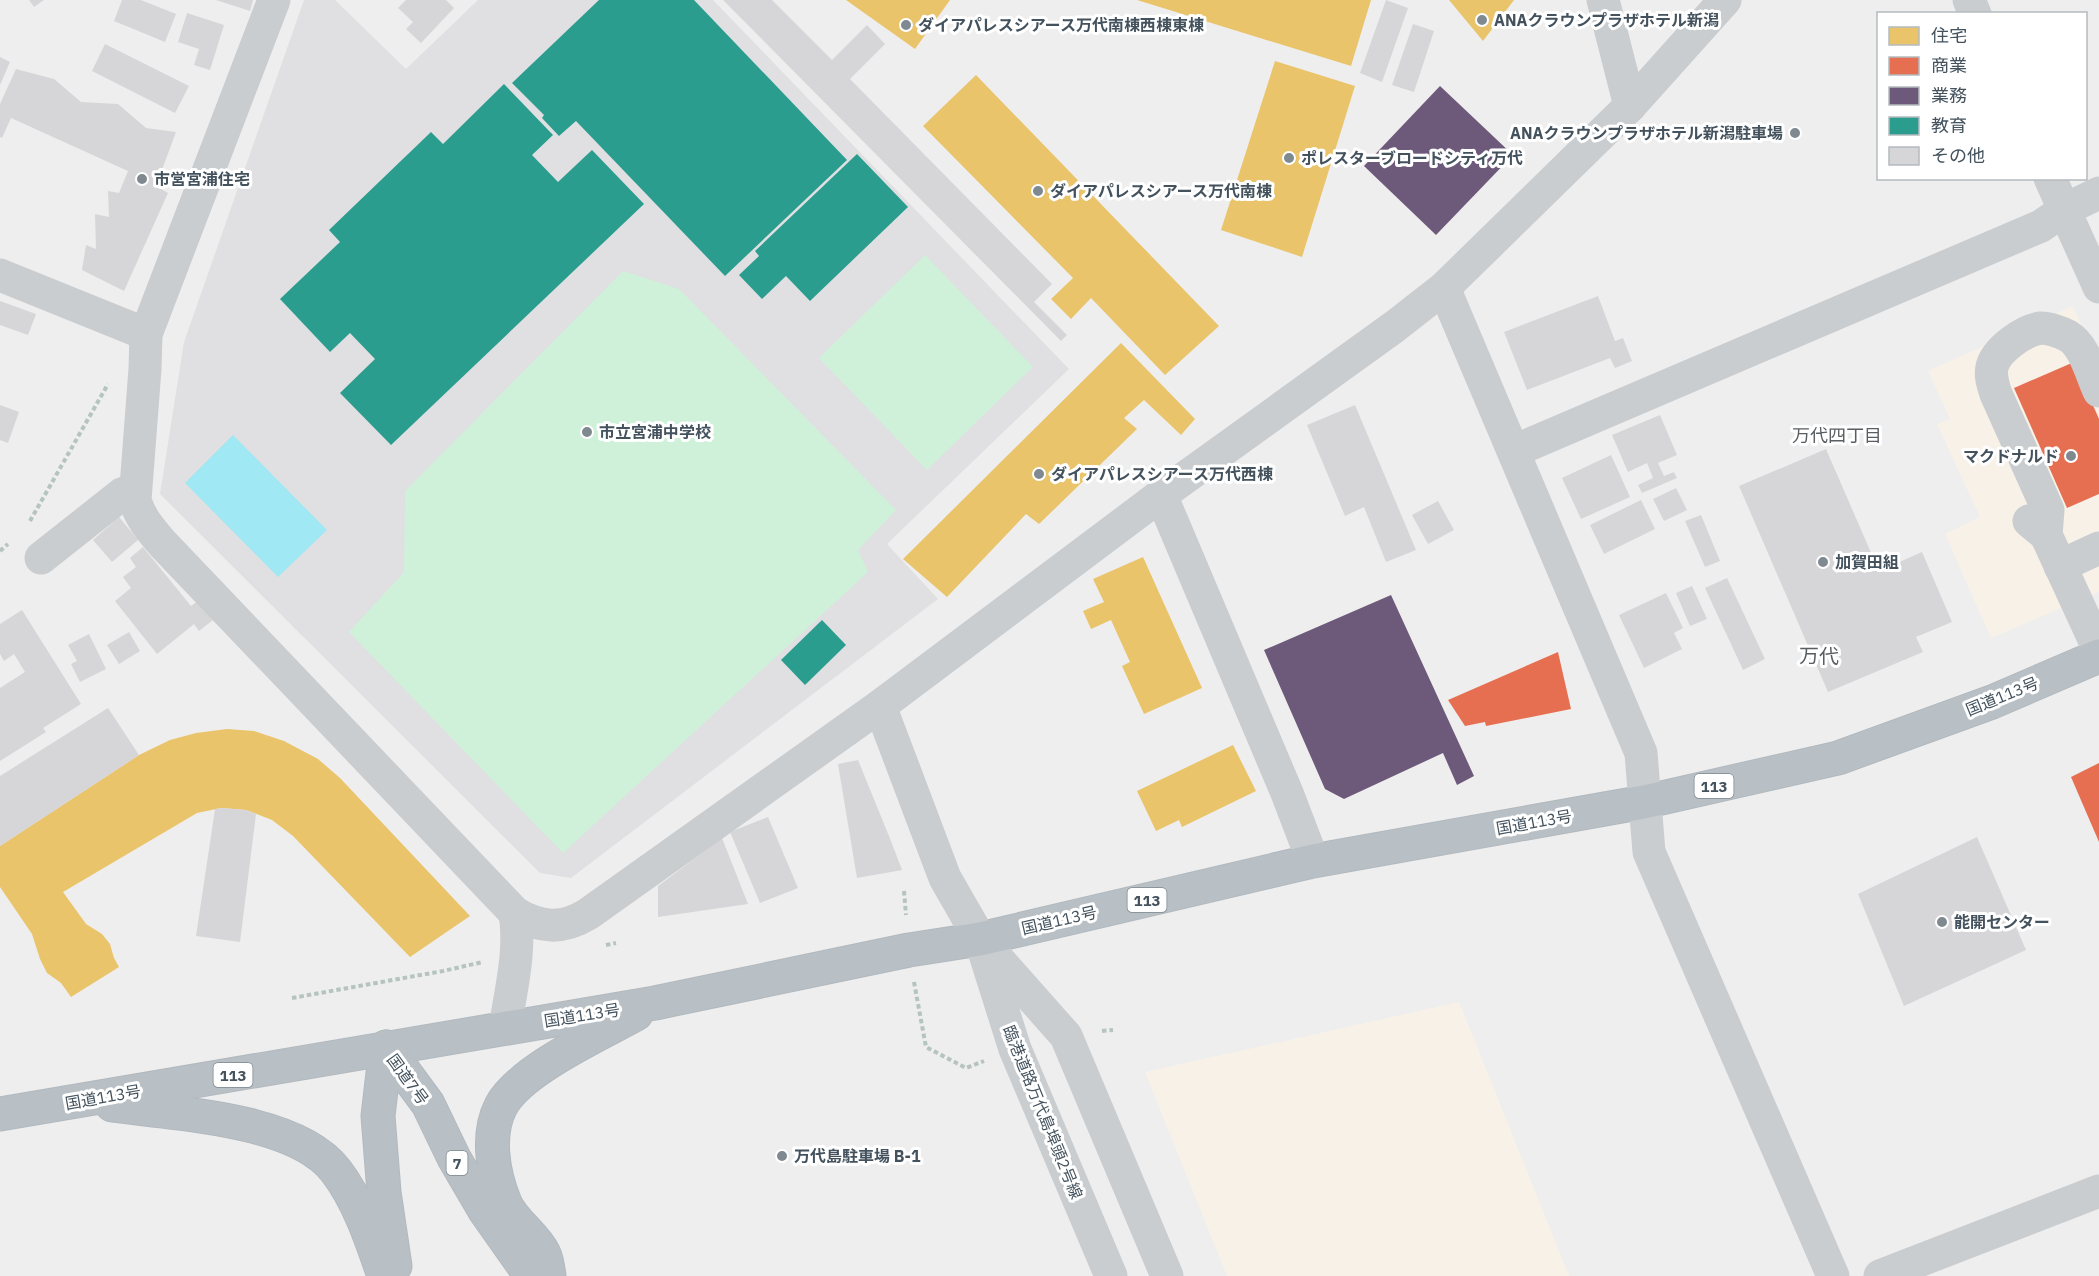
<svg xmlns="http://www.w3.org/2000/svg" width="2099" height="1276" font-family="'IBM Plex Sans','Noto Sans JP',sans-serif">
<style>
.commercial{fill:#f7f1e8}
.education{fill:#e0dfe1}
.green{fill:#cff1da}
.water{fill:#9fe8f4}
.homes{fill:#e9c46a}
.shops{fill:#e76f51}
.offices{fill:#6d597a}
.schools{fill:#2a9d8f}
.building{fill:#d6d6d9}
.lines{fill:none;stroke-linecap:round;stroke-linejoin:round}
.highway-casing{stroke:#b1b9bf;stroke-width:35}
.path{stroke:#b5c4be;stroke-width:4;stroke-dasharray:4.5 3;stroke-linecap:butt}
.minor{stroke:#c9cdcf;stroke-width:33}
.highway{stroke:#b9c0c5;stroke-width:33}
.poi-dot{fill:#7f8990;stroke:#fff;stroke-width:2}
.labels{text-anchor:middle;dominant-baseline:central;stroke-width:6;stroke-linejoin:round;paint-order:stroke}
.shield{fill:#fff;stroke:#7b868e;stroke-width:1.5}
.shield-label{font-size:15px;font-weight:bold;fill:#43525d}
.poi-label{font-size:16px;font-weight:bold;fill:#43525d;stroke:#fff;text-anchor:start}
.street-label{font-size:16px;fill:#43525d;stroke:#fff}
.neighbourhood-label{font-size:18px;fill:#595e63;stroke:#fff}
.quarter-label{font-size:20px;fill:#595e63;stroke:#fff}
</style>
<rect width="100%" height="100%" fill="#efeeee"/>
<g class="commercial">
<polygon points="2073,306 2099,365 2099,592 1991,638 1945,534 1980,517 1937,424 1950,419 1928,371"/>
<polygon points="1459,1002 1569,1276 1227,1276 1145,1072"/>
</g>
<polygon class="education" points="304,0 335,0 406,69 478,0 713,0 1069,369 887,544 938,599 571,878 540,873 160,494 184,342"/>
<g class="green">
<polygon points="925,255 1033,367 927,470 819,358"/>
<polygon points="623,271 679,289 896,510 858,550 868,572 563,853 349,632 404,572 405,491"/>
</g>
<polygon class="water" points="233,435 327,530 278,577 185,483"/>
<g class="homes">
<polygon points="846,0 950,0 915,49"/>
<polygon points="1137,0 1371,0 1351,66"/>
<polygon points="1449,0 1514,0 1483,41"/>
<polygon points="1275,61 1355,86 1302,257 1221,230"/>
<polygon points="976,75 1219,326 1165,375 1091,298 1071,319 1051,299 1073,278 923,126"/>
<polygon points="1121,343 1195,419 1181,435 1144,400 1124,418 1137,429 1039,524 1026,514 947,597 903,559"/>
<polygon points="1143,557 1202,688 1144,714 1122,666 1130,662 1111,620 1091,629 1083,611 1104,602 1093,579"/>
<polygon points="227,729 254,731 284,741 318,759 340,778 470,916 410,957 293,836 272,820 246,810 221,808 197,813 63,892 86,924 102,934 110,944 114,958 119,967 71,997 61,983 47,973 40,959 32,934 0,887 0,846 139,755 170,740 196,733"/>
<polygon points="1233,745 1256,791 1182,827 1179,820 1156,831 1137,791"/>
</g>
<g class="shops">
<polygon points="2074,362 2099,419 2099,494 2067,508 2014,388"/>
<polygon points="1558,652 1571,709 1486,726 1485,722 1465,726 1448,700"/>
<polygon points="2099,763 2099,842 2071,777"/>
</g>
<g class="offices">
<polygon points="1440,86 1513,155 1436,235 1364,166"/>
<polygon points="1391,595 1474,776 1457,785 1443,753 1344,799 1325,789 1264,650"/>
</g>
<g class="schools">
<polygon points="599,0 694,0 847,160 725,276 576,121 559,136 542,118 544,115 512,83"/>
<polygon points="504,84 553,135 532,155 558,182 592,150 644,204 391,445 340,393 375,359 350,333 330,352 280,299 340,242 329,230 431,132 443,144"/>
<polygon points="857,154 908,207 810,301 786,276 762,299 739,275 759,256 755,251"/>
<polygon points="822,620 846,645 805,685 781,660"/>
</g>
<g class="building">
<polygon points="29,0 44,0 34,7"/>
<polygon points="122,0 141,0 176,14 165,42 114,21"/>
<polygon points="216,0 253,0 250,11"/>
<polygon points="406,0 446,0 454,8 421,43 406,29 413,22 398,8"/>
<polygon points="723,0 772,0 832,60 867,25 885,44 850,79 1052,284 1034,302 1067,335 1061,341"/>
<polygon points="1386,0 1408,8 1382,82 1360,73"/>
<polygon points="187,13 224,25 210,70 194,65 199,49 178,42"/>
<polygon points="1413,24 1434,31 1414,92 1392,85"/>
<polygon points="105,44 189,86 175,113 92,71"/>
<polygon points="0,57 10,62 0,85"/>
<polygon points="16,69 54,79 81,102 118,104 146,128 176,132 156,186 168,193 124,291 82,270 86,245 96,249 95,214 109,217 108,191 119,193 128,171 11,118 2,138 0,137 0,104"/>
<polygon points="1598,296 1615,341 1623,338 1632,361 1615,368 1610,358 1527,390 1504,332"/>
<polygon points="0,301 36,314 28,335 0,325"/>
<polygon points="0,405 19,412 8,443 0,440"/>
<polygon points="1355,405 1416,550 1386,562 1364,507 1345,516 1307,425"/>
<polygon points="1660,415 1677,455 1658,463 1664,476 1674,472 1677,478 1642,493 1638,485 1653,478 1647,463 1628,472 1612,435"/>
<polygon points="1826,449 1879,571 1922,552 1952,622 1916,637 1923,652 1828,692 1739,486"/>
<polygon points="1611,455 1630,497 1581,519 1562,478"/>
<polygon points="1676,488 1687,510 1664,521 1653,499"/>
<polygon points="1641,500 1655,529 1604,554 1590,525"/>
<polygon points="1438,501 1454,530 1428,544 1412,515"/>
<polygon points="1701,515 1720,561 1705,567 1685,521"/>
<polygon points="119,517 138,540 112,562 93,540"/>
<polygon points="143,547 191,606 198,601 213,620 199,631 194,624 157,654 115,601 131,588 123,577 136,567 130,558"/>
<polygon points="1727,578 1765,659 1743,670 1705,588"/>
<polygon points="1692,586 1707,619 1690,626 1676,593"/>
<polygon points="1666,593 1683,628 1674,633 1682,649 1644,668 1619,615"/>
<polygon points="22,610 81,704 43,728 46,732 0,761 0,688 25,672 14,654 4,661 0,654 0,624"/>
<polygon points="129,632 140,651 119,664 107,645"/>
<polygon points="89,634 106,669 80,682 71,664 77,661 68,645"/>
<polygon points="108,708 139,755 0,846 0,776"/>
<polygon points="858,760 891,841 902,870 857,878 838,764"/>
<polygon points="221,808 246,810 256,814 240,942 196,936 215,809"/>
<polygon points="768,817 798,888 760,903 730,832"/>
<polygon points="1977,837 2026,950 1904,1006 1858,894"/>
<polygon points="722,838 748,904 658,917 658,886"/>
</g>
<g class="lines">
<defs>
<g id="highway">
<polyline points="386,1047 428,1104 454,1158 485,1211 531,1276"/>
<polyline points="386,1047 378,1116 384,1192 395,1266"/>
<path d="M 112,1105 C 175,1114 296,1118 336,1171 C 359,1201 372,1241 384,1276"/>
<polyline points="0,1114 655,1003 909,950 980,939 1313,861 1644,802 1838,758 1992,702 2099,656"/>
<path d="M 549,1276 C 548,1269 547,1260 544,1254 C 535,1235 513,1222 505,1203 C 493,1174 486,1135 501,1106 C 520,1070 600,1034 636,1014"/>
</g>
</defs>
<use href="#highway" class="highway-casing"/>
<g class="path">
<polyline points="30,521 108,384"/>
<polyline points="0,551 8,544"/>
<polyline points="904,891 906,915"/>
<polyline points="606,945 616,943"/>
<polyline points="914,982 926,1047 966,1068 984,1061"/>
<polyline points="292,998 443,971 483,962"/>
<polyline points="1102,1031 1113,1030"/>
</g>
<g class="minor">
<path d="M 274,0 L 146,334 L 145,369 L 135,500 C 140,518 151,530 163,544 L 515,913 C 540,928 562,930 588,914 L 880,706 L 1161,495 L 1394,327 L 1444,288 L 1630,106 L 1725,0"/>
<polyline points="1603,0 1630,106"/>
<polyline points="1969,0 1975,14"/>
<polyline points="2050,178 2099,287"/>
<polyline points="0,275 146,334"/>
<polyline points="1444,288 1641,753 1649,852 1833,1276"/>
<polyline points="1514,451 2041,226 2064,210 2099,193"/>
<polyline points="1161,495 1287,793 1313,861"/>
<polyline points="2029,521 2046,535 2099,650"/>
<path d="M 2046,535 L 2048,510 L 1996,394 C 1993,385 1990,377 1992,367 C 1996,350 2024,330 2041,328 C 2048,328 2061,332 2068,336 C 2085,346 2091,374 2099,391"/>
<polyline points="41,558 122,494 135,489"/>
<polyline points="2060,566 2099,548"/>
<polyline points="880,706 945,878 980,939 1066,1036 1167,1276"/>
<polyline points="984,951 1015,1049 1111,1276"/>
<path d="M 505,1028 C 511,989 521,951 515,913"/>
<polyline points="1880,1276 2099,1191"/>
</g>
<use href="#highway" class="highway"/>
</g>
<g class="poi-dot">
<circle cx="1482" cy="20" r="6"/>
<circle cx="906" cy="25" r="6"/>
<circle cx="1795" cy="133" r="6"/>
<circle cx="1289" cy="158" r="6"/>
<circle cx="142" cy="179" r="6"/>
<circle cx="1038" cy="191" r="6"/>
<circle cx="587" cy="432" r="6"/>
<circle cx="2071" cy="456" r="6"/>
<circle cx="1039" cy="474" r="6"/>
<circle cx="1823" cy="562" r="6"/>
<circle cx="1942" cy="922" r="6"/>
<circle cx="782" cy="1156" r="6"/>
</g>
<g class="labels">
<g class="shield">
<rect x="1694.5" y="774" width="39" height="24" rx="4.5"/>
<rect x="1127.5" y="888" width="39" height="24" rx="4.5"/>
<rect x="213.5" y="1063" width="39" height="24" rx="4.5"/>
<rect x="446.5" y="1151" width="21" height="24" rx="4.5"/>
</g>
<g class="shield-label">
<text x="1714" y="786">113</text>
<text x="1147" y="900">113</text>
<text x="233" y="1075">113</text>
<text x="457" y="1163">7</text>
</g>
<g class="poi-label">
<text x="1494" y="20">ANAクラウンプラザホテル新潟</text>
<text x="918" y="25">ダイアパレスシアース万代南棟西棟東棟</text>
<text x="1783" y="133" text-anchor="end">ANAクラウンプラザホテル新潟駐車場</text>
<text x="1301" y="158">ポレスターブロードシティ万代</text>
<text x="154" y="179">市営宮浦住宅</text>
<text x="1050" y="191">ダイアパレスシアース万代南棟</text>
<text x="599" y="432">市立宮浦中学校</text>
<text x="2059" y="456" text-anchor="end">マクドナルド</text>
<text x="1051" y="474">ダイアパレスシアース万代西棟</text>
<text x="1835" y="562">加賀田組</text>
<text x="1954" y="922">能開センター</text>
<text x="794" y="1156">万代島駐車場 B-1</text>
</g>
<g class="street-label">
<text transform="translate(2002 696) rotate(-22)">国道113号</text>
<text transform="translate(1534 822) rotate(-10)">国道113号</text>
<text transform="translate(1059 920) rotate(-13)">国道113号</text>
<text transform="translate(582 1015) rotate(-9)">国道113号</text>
<text transform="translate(408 1079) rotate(54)">国道7号</text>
<text transform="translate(103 1097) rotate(-10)">国道113号</text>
<text transform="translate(1043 1112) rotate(68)">臨港道路万代島埠頭2号線</text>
</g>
<g class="neighbourhood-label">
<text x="1837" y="435">万代四丁目</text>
</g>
<g class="quarter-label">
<text x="1819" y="655">万代</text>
</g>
</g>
<rect x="1877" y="12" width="210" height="168" fill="#ffffff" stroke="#b4babe" stroke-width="1.5"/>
<rect x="1889" y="27" width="30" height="18" fill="#e9c46a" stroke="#b4babe" stroke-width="1.5"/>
<text x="1931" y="42" font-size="18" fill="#43525d">住宅</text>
<rect x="1889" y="57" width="30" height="18" fill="#e76f51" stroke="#b4babe" stroke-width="1.5"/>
<text x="1931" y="72" font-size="18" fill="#43525d">商業</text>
<rect x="1889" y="87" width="30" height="18" fill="#6d597a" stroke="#b4babe" stroke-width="1.5"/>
<text x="1931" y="102" font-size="18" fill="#43525d">業務</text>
<rect x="1889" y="117" width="30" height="18" fill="#2a9d8f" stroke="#b4babe" stroke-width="1.5"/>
<text x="1931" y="132" font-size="18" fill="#43525d">教育</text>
<rect x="1889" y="147" width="30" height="18" fill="#d6d6d9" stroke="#b4babe" stroke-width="1.5"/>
<text x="1931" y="162" font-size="18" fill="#43525d">その他</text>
</svg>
